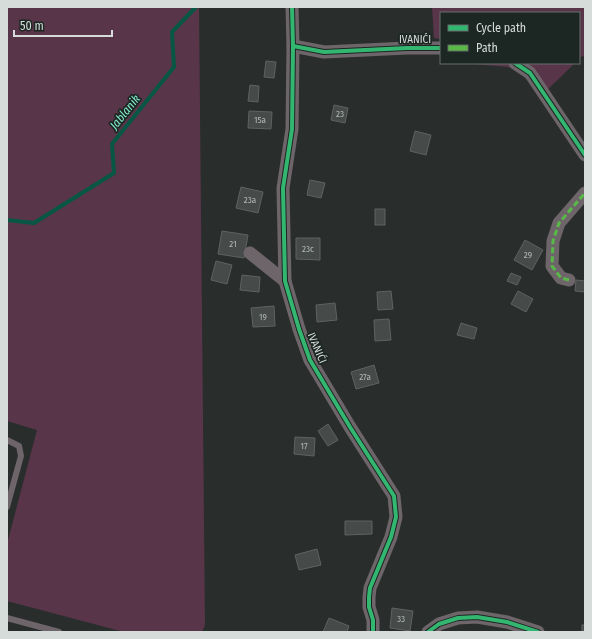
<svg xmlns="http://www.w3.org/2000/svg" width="592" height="639" font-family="'Fira Sans Condensed',sans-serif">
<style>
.green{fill:#593549}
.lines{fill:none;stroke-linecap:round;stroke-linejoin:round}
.stream{stroke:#075646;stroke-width:4}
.building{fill:#464b49;stroke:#5e6361}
.service{stroke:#6e656a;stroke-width:6}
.minor{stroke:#6e656a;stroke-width:13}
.quiet{stroke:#58b947;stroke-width:3;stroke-dasharray:6 3;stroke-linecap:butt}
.cycleway-casing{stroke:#1c2723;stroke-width:6}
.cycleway{stroke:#33b770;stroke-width:4}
.labels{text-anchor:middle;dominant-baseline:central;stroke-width:3.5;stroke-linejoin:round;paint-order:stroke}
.number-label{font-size:9px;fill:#b2b8b6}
.street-label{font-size:11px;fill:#d6dcda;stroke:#1c2723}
.water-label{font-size:12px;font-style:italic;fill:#84efd1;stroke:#1c2723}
</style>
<rect width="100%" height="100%" fill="#292e2c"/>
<g class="green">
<polygon points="7,7 199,7 205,625 202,632 124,632 7,601 7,544 37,430 7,421"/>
<polygon points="432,7 585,7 585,57 582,56 579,59 579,13 441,13 441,39 434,38"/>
<polygon points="474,63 575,63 541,96 517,68 474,64"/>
</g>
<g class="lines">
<polyline class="stream" points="7,220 34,223 114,173 112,144 174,67 172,32 196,7"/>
</g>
<g class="building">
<polygon points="266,61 276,62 274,78 264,77"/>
<polygon points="250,85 259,86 258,102 248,101"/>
<polygon points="334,105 348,108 345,123 331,120"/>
<polygon points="249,111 272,112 271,129 248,128"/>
<polygon points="415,131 431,135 426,155 410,151"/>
<polygon points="310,180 325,183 321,198 307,195"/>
<polygon points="241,187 263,192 258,213 236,208"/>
<rect x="375" y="209" width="10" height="16"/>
<polygon points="222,231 248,235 244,258 218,254"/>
<polygon points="296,238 320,238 320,260 296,259"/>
<polygon points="525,240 543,250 532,270 514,260"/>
<polygon points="216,261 232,265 227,284 211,280"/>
<polygon points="511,273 521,277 517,285 507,281"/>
<polygon points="242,275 260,277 259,292 240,290"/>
<polygon points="576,280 585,281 585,292 575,291"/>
<polygon points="391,291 393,309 378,310 377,292"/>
<polygon points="518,291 533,299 526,312 511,304"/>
<polygon points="335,303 337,320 317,322 316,305"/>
<polygon points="274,306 275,326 253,327 251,308"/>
<polygon points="389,319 391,340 375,341 374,320"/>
<polygon points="461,323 477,328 474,339 457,335"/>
<polygon points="374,365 379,383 356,389 351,372"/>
<polygon points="328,424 338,440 328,446 318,431"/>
<polygon points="295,437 315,438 314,456 294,454"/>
<polygon points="345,521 372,521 372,534 345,535"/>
<polygon points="317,549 321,565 299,570 295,555"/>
<polygon points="392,608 413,611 410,631 390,628"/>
<polygon points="329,618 349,626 347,632 323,632"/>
<rect x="582" y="625" width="3" height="7"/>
</g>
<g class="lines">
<g class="service">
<polyline points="7,440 19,446 21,456 7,507"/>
<polyline points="7,618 59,632"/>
</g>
<g class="minor">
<polyline points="292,7 293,46 292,129 283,188 285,281 299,329 310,360 350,427 394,496 396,517 391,537 370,588 369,597 369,607 373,620 373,632"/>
<polyline points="293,46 324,52 407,48 441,48"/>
<polyline points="515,63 530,73 585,155"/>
<polyline points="250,253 285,281"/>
<polyline points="569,280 561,278 552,266 553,241 559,223 585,193"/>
<polyline points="428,632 439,624 458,618 477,617 507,622 538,632"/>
</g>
<polyline class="quiet" points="569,280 561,278 552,266 553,241 559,223 585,193"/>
<defs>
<g id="cycleway">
<polyline points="292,7 293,46 292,129 283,188 285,281 299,329 310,360 350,427 394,496 396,517 391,537 370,588 369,597 369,607 373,620 373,632"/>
<polyline points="293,46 324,52 407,48 441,48"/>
<polyline points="515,63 530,73 585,155"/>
<polyline points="428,632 439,624 458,618 477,617 507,622 538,632"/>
</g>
</defs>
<use href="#cycleway" class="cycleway-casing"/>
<use href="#cycleway" class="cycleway"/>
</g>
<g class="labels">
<g class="number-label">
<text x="340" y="114">23</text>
<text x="260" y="120">15a</text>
<text x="250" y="200">23a</text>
<text x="233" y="244">21</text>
<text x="308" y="249">23c</text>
<text x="528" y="255">29</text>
<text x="263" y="317">19</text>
<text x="365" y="377">27a</text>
<text x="304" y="446">17</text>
<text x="401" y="619">33</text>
</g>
<g class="street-label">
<text x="415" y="39">IVANIĆI</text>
<text transform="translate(317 348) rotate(67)">IVANIĆI</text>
</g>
<g class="water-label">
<text transform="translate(125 112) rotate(-51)">Jablanik</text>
</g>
</g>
<rect width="592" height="639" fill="none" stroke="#d6dcda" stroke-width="16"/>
<rect x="440" y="12" width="140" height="52" fill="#1c2723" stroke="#666f6c"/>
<rect x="448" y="25" width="20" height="6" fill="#33b770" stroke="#666f6c"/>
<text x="476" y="32" font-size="12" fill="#d6dcda">Cycle path</text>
<rect x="448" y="45" width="20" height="6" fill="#58b947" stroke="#666f6c"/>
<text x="476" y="52" font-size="12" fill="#d6dcda">Path</text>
<path d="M14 30v6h98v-6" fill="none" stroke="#d6dcda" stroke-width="2"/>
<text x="20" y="30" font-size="12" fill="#d6dcda" stroke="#1c2723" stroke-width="3" paint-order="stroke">50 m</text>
</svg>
